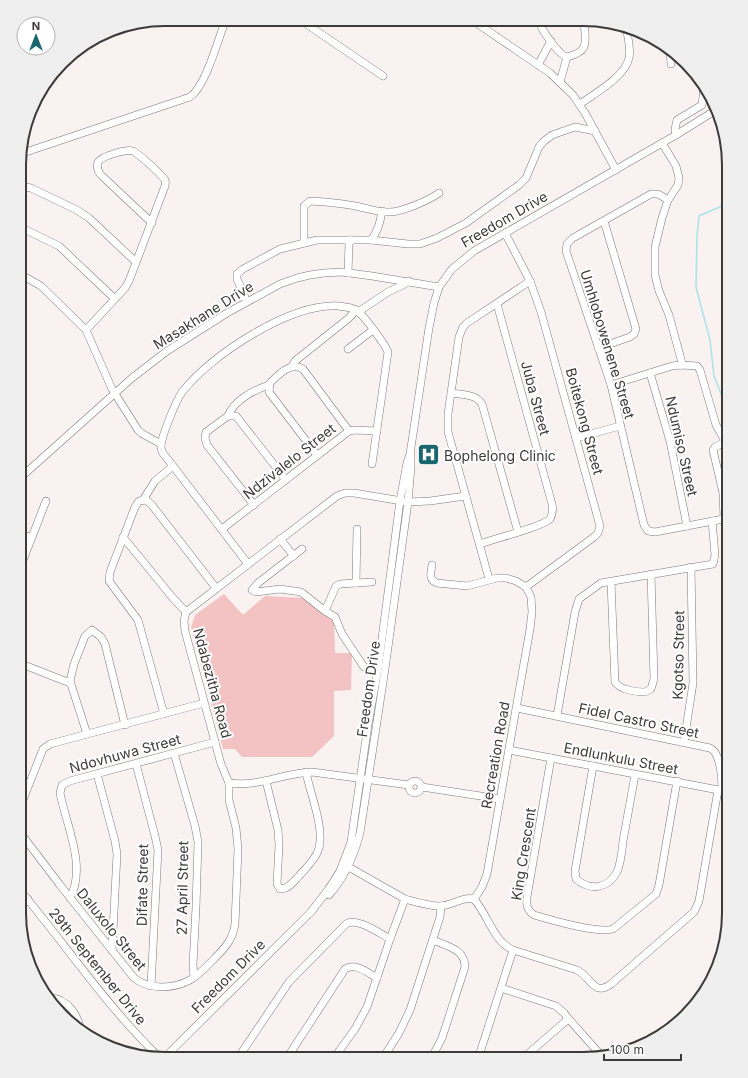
<svg xmlns="http://www.w3.org/2000/svg" width="748" height="1078" font-family="Inter,sans-serif">
<style>
.grass{fill:#f3c2c3}
.lines{fill:none;stroke-linecap:round;stroke-linejoin:round}
.stream{stroke:#abe2e9;stroke-width:1.5}
.minor-casing{stroke:#7e7878;stroke-width:8}
.minor{stroke:#fff;stroke-width:7}
.labels{text-anchor:middle;dominant-baseline:central;stroke-width:4;stroke-linejoin:round;paint-order:stroke}
.street-label{font-size:14px;fill:#3d3a3a;stroke:#fff}
.poi-label{font-size:14px;fill:#3d3a3a;stroke:#fff;text-anchor:start}
.rim{fill:none;stroke:#3d3a3a;stroke-width:2}
</style>
<rect width="100%" height="100%" fill="#f9f2f1"/>
<polygon class="grass" points="224,594 243,615 265,596 304,598 334,622 335,653 352,653 351,690 334,691 334,736 312,757 242,757 235,749 223,749 191,627 195,615"/>
<g class="lines">
<g class="stream">
<polyline points="729,414 714,376 710,340 696,287 697,236 699,216 729,203"/>
<polyline points="670,1025 682,1012 712,971"/>
</g>
<defs>
<g id="minor">
<polyline points="299,19 383,76"/>
<polyline points="472,20 550,73 573,95 585,113 616,170"/>
<path d="M 539,20 C 540,29 559,55 567,57 C 591,51 585,41 584,20"/>
<polyline points="670,48 671,64"/>
<polyline points="538,65 551,41"/>
<polyline points="560,82 567,57"/>
<path d="M 580,104 C 594,94 625,77 629,58 C 631,50 628,39 627,31"/>
<polyline points="676,135 675,129 677,120 702,105 704,88"/>
<polyline points="662,143 676,166 679,178 678,185 668,200 662,218 655,247 655,275 659,291 669,315 682,363 681,365"/>
<path d="M 20,154 L 190,97 C 206,86 218,39 226,19"/>
<polyline points="20,186 31,188 77,210 89,218 136,262"/>
<polyline points="668,200 658,194 651,194 573,238 567,244 566,251 611,385 644,525 648,531 655,532 729,518"/>
<polyline points="20,227 59,246 115,299"/>
<polyline points="505,233 530,281 541,312 600,526 598,533 594,537 526,587"/>
<path d="M 371,240 C 378,231 380,223 382,211"/>
<path d="M 304,243 L 304,206 L 310,201 C 327,202 343,203 360,207 C 369,209 378,212 387,212 C 401,213 429,200 439,193"/>
<polyline points="348,273 349,244 351,240"/>
<polyline points="20,274 41,286 86,330 112,389 138,430 141,433 161,444"/>
<polyline points="247,302 237,279 237,274 243,269 280,249 317,240 371,240 408,244 420,244 437,238 466,223 519,185 526,178 539,147 543,142 552,135 575,127 595,131"/>
<polyline points="358,312 388,292 403,285 409,281"/>
<path d="M 86,330 L 125,288 L 129,281 L 165,186 C 165,184 166,182 165,180 C 161,174 139,154 133,151 C 126,149 102,156 98,162 C 96,168 99,173 102,176 L 152,223"/>
<polyline points="598,348 630,337 634,334 636,329 604,221"/>
<polyline points="348,349 373,330"/>
<polyline points="292,366 295,361 349,318 356,310"/>
<polyline points="650,373 670,441 687,526"/>
<polyline points="611,385 672,366 681,365 697,366 700,370 716,425 729,448"/>
<path d="M 452,393 C 463,395 476,394 482,404 L 518,532"/>
<path d="M 228,416 C 234,400 254,390 269,385"/>
<polyline points="576,438 620,426"/>
<path d="M 317,455 L 269,392 L 270,383 C 278,375 291,361 303,369 L 349,431"/>
<polyline points="20,478 132,378 167,351 227,313 280,284 297,278 310,275 324,273 342,272 372,276 439,287"/>
<polyline points="143,500 155,481 173,466"/>
<polyline points="254,505 207,445 205,438 206,432 228,416 236,416 286,480"/>
<polyline points="724,519 723,493 713,450 715,447 725,442"/>
<polyline points="222,529 349,431 355,430 377,431"/>
<polyline points="20,533 31,538"/>
<polyline points="123,537 172,597 186,612"/>
<polyline points="280,539 294,556"/>
<path d="M 480,544 C 493,539 542,527 550,519 C 553,514 553,509 552,504 L 497,304"/>
<polyline points="302,549 258,583 252,590 256,592 280,589 301,592 325,611 335,617 342,634 364,667 378,669"/>
<path d="M 248,564 L 173,466 L 162,452 L 161,447 C 161,437 177,398 183,391 C 212,354 291,303 339,306 C 344,307 349,307 354,309 C 363,313 379,337 385,346 L 388,352 L 372,464"/>
<path d="M 432,565 C 431,572 428,580 437,583 L 467,586 L 497,578 L 506,578 L 516,581 L 526,587 L 531,597 L 532,612 L 530,629 L 487,874 L 482,887 L 474,899"/>
<polyline points="20,568 46,501"/>
<polyline points="489,579 448,432 448,414 459,337 463,327 467,323 530,281"/>
<path d="M 611,582 L 615,682 C 620,690 636,692 645,692 L 651,689 L 654,679 L 651,574"/>
<polyline points="356,583 357,529"/>
<polyline points="325,611 336,586 340,584 372,582"/>
<polyline points="19,663 70,683"/>
<path d="M 517,708 L 710,748 C 721,753 722,780 722,791"/>
<polyline points="164,714 138,620 109,581 110,572 135,507 139,501 146,500 151,504 216,588"/>
<polyline points="557,716 575,612 579,599 601,583 713,564 715,555 712,521"/>
<polyline points="87,734 70,681 74,664 85,636 92,630 101,637 105,644 125,725"/>
<polyline points="684,742 693,683 691,567"/>
<polyline points="509,750 729,792"/>
<polyline points="174,753 195,826 198,842 196,907 193,965 194,977"/>
<path d="M 551,758 L 527,897 C 526,905 527,910 534,915 C 551,920 597,934 613,929 L 656,894 L 659,885 L 677,781"/>
<polyline points="136,764 155,836 158,850 151,986"/>
<path d="M 593,766 L 575,871 L 576,879 C 590,891 608,889 617,872 C 621,863 622,851 623,841 C 627,819 631,797 635,775"/>
<polyline points="97,774 115,841 117,854 112,950"/>
<circle cx="415" cy="787" r="6"/>
<path d="M 266,781 L 278,830 L 279,845 L 277,884 L 280,889 C 288,890 294,881 299,876 C 306,868 314,861 318,851 C 326,830 310,794 306,772"/>
<path d="M 229,783 C 261,787 282,773 312,772 L 409,785"/>
<polyline points="422,787 500,799"/>
<polyline points="19,810 43,749 50,744 204,703"/>
<path d="M 19,831 L 60,885 L 134,978 C 149,990 174,989 190,980 C 199,975 206,967 213,960 C 224,949 233,940 235,924 L 238,849 L 236,828 L 229,800 L 229,783 L 221,764 L 215,742 L 185,631 L 184,621 L 186,612 L 337,496 L 345,493 L 354,493 L 408,502 L 430,501 L 466,496"/>
<path d="M 345,865 L 405,899 C 416,902 429,906 440,906 C 451,906 463,896 474,899"/>
<path d="M 19,889 C 66,945 107,1007 160,1058"/>
<path d="M 329,895 C 345,877 354,856 360,833 L 385,669 L 408,502 L 411,467 L 411,455"/>
<path d="M 70,898 C 87,866 66,825 60,793 L 62,785 L 70,781 L 215,742"/>
<path d="M 474,899 C 488,915 493,941 513,950 L 577,970 C 591,977 594,997 611,984 L 694,912 L 699,901 L 718,790"/>
<polyline points="19,909 28,899"/>
<polyline points="310,913 328,890 340,871 351,842 368,725 378,669 400,501 407,463 410,454 429,328 434,303 439,287 452,269 474,251 676,135 716,110"/>
<polyline points="501,988 556,1006 564,1013 567,1017 566,1021 522,1059"/>
<path d="M 51,998 C 68,999 78,1015 81,1031"/>
<polyline points="567,1017 599,1053 599,1055"/>
<polyline points="164,1058 313,910"/>
<path d="M 238,1058 L 289,982 L 346,924 C 357,917 379,933 390,939"/>
<path d="M 287,1058 L 345,969 C 355,962 368,973 377,978"/>
<polyline points="334,1058 355,1029 367,1007 390,939 405,899"/>
<polyline points="383,1058 399,1033 410,1010 440,917 441,906"/>
<path d="M 431,1059 L 442,1038 L 465,967 C 465,949 447,946 433,940"/>
<polyline points="478,1059 513,950"/>
</g>
</defs>
<use href="#minor" class="minor-casing"/>
<use href="#minor" class="minor"/>
</g>
<defs>
<symbol id="hospital-square" viewBox="-11 -11 22 22"><rect x="-9" y="-9" width="18" height="18" rx="4" fill="#19666e" stroke="#fff"/><path d="M-5-5h3v3.5h4V-5h3V5h-3V1.5h-4V5h-3Z" fill="#fff"/></symbol>
</defs>
<g fill-rule="evenodd">
<use href="#hospital-square" x="416" y="442" width="25" height="25"/>
</g>
<g class="labels">
<g class="street-label">
<text transform="translate(504 219) rotate(-30)">Freedom Drive</text>
<text transform="translate(203 315) rotate(-32)">Masakhane Drive</text>
<text transform="translate(608 344) rotate(73)">Umhlobowenene Street</text>
<text transform="translate(536 398) rotate(75)">Juba Street</text>
<text transform="translate(585 421) rotate(75)">Boitekong Street</text>
<text transform="translate(682 446) rotate(77)">Ndumiso Street</text>
<text transform="translate(289 461) rotate(-38)">Ndzivalelo Street</text>
<text transform="translate(678 655) rotate(-89)">Kgotso Street</text>
<text transform="translate(213 683) rotate(75)">Ndabezitha Road</text>
<text transform="translate(368 689) rotate(-82)">Freedom Drive</text>
<text transform="translate(639 720) rotate(12)">Fidel Castro Street</text>
<text transform="translate(125 753) rotate(-15)">Ndovhuwa Street</text>
<text transform="translate(495 755) rotate(-80)">Recreation Road</text>
<text transform="translate(621 758) rotate(11)">Endlunkulu Street</text>
<text transform="translate(523 854) rotate(-81)">King Crescent</text>
<text transform="translate(142 885) rotate(-89)">Difate Street</text>
<text transform="translate(182 888) rotate(-89)">27 April Street</text>
<text transform="translate(112 929) rotate(51)">Daluxolo Street</text>
<text transform="translate(98 966) rotate(51)">29th September Drive</text>
<text transform="translate(228 976) rotate(-45)">Freedom Drive</text>
</g>
<g class="poi-label">
<text x="444" y="455">Bophelong Clinic</text>
</g>
</g>
<path d="M0 0H748V1078H0ZM165 26H583A139 139 0 0 1 722 165V913A139 139 0 0 1 583 1052H165A139 139 0 0 1 26 913V165A139 139 0 0 1 165 26Z" fill="#efefef" fill-rule="evenodd"/>
<path class="rim" d="M165 26H583A139 139 0 0 1 722 165V913A139 139 0 0 1 583 1052H165A139 139 0 0 1 26 913V165A139 139 0 0 1 165 26Z"/>
<g transform="translate(36 36)"><circle r="19" fill="#ffffff" stroke="#b1b0b0"/>
<path d="M0-3L7 15L0 10L-7 15Z" fill="#19666e"/>
<text y="-6" font-size="11" font-weight="bold" text-anchor="middle" fill="#3d3a3a">N</text>
</g>
<path d="M604 1054v6h77v-6" fill="none" stroke="#3d3a3a" stroke-width="2"/>
<text x="610" y="1054" font-size="12" fill="#3d3a3a" stroke="#ffffff" stroke-width="3" paint-order="stroke">100 m</text>
</svg>
